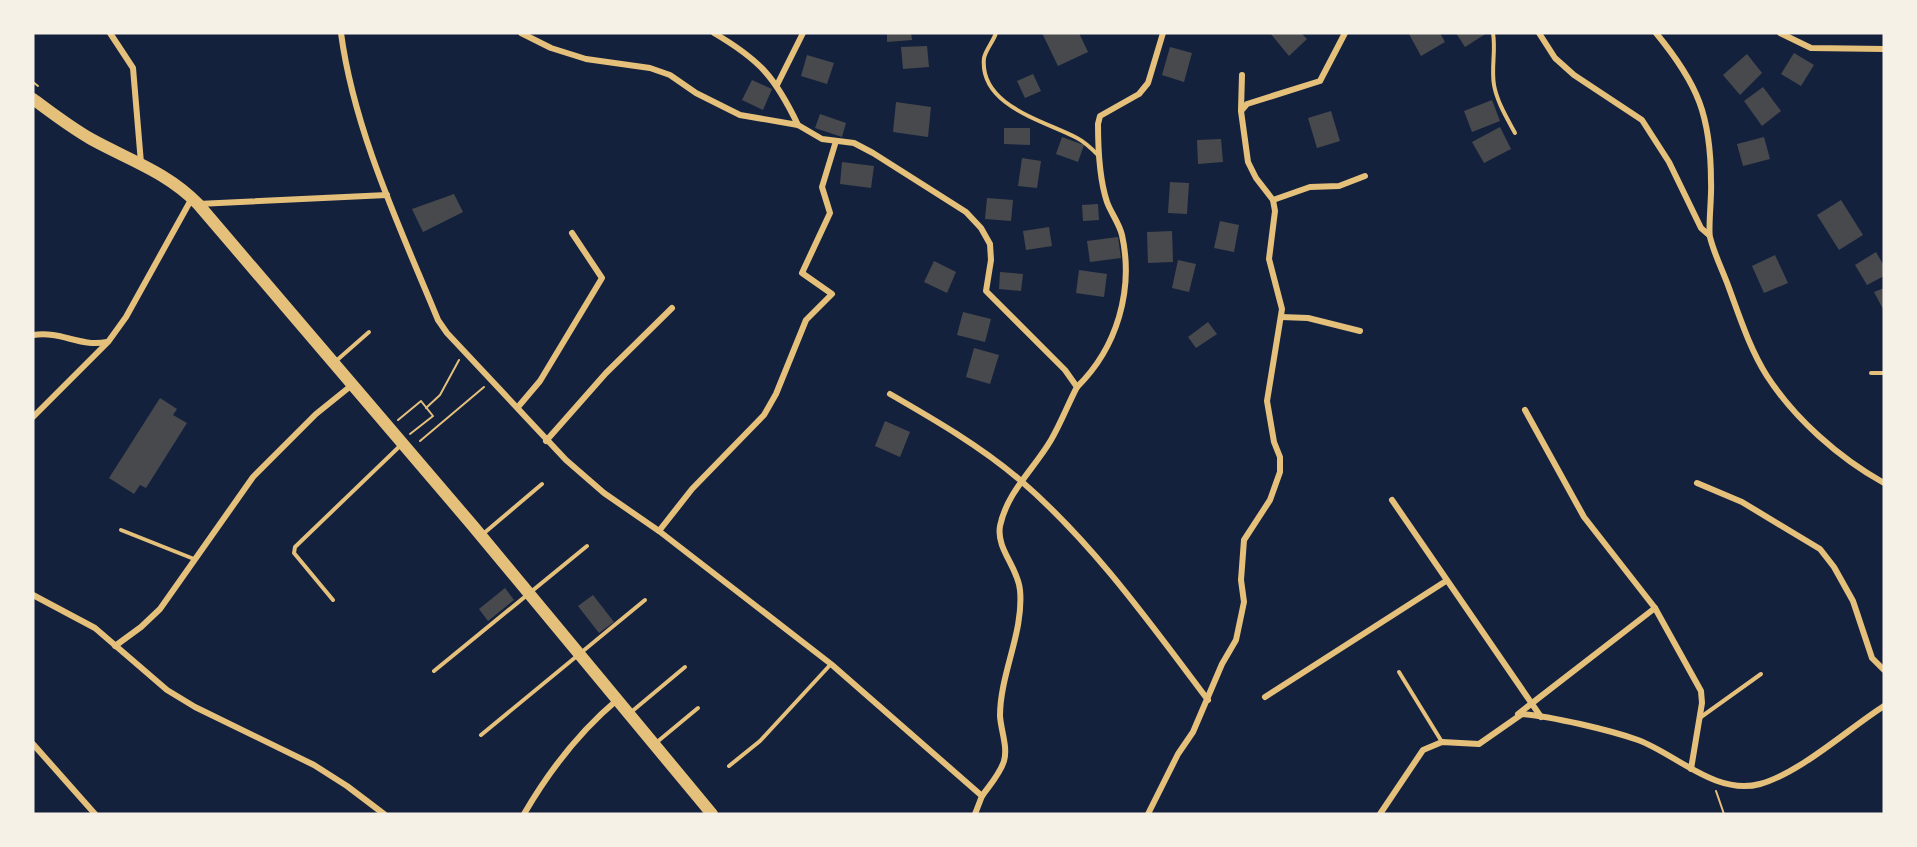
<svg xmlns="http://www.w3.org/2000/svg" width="1917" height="847" font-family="Barlow,sans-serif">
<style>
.building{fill:#48494c}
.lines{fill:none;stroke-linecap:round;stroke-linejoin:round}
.path{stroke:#e5c07b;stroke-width:2}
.service{stroke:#e5c07b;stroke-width:4}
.minor{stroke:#e5c07b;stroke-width:6}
.secondary{stroke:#e5c07b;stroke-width:12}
</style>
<rect width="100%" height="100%" fill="#14213d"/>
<g class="building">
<polygon points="887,33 911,33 912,40 887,42"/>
<polygon points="1042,33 1079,33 1088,52 1058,66"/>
<polygon points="1270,33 1301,33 1307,39 1289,56"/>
<polygon points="1411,33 1440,33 1445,42 1421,56 1409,34"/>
<polygon points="1456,33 1487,33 1465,47"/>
<polygon points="927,46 929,67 903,69 901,47"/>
<polygon points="1170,47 1192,53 1184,82 1162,75"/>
<polygon points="1794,53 1814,65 1801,86 1781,74"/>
<polygon points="1747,54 1762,73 1740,95 1723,75"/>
<polygon points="807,55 834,63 827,84 801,76"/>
<polygon points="1033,74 1041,91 1025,98 1017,81"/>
<polygon points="752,80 772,89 763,110 742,100"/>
<polygon points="1763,87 1781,111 1762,126 1744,101"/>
<polygon points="1492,100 1500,121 1472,132 1464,111"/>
<polygon points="896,102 931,107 928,137 893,132"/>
<polygon points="1331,111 1340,141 1317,148 1308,118"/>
<polygon points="820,114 846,123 842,137 815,128"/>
<polygon points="1500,127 1511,149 1484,163 1472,142"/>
<polygon points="1004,128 1030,128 1030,145 1004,144"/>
<polygon points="1062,137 1084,145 1078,162 1056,154"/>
<polygon points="1764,137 1770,159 1743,166 1737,144"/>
<polygon points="1221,139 1223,162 1198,164 1197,140"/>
<polygon points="1022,158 1041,161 1037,188 1018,186"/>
<polygon points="842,162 874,166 871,188 840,184"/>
<polygon points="1170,182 1189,183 1187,214 1168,213"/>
<polygon points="454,194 463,212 423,232 412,209"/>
<polygon points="987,198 1013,200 1011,221 985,219"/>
<polygon points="1841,200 1863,235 1839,250 1817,215"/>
<polygon points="1098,204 1099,220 1083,221 1082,205"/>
<polygon points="1220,221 1239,225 1234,252 1214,248"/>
<polygon points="1049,227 1052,246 1026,250 1023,231"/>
<polygon points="1172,231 1173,262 1148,263 1147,232"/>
<polygon points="1118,237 1121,258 1090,262 1087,241"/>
<polygon points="1876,252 1884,266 1884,276 1867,285 1855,265"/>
<polygon points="1775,255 1788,283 1764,293 1752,266"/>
<polygon points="1178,260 1196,264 1189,292 1172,288"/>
<polygon points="934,261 956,272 947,293 924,282"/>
<polygon points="1079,270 1107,274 1104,297 1076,293"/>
<polygon points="1000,272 1023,274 1021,291 999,289"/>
<polygon points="1884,288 1884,311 1874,292"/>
<polygon points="963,312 991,319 985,342 957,335"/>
<polygon points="1208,322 1217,334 1196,348 1188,337"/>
<polygon points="974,348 999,355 990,384 966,377"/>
<polygon points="160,398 177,409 173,415 187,423 146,488 140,485 134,494 109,478"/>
<polygon points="885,421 910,432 900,457 875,446"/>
<polygon points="505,588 514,600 488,621 479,609"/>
<polygon points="593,595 614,622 599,633 578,606"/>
</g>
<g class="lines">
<g class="path">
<polyline points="33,82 38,86"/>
<polyline points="426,408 440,395 459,360"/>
<polyline points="398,420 421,401 433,416 410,434"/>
<polyline points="420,441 484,387"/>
<polyline points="1716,791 1724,814"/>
</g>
<g class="service">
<path d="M 996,33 C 993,42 986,49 984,58 C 979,106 1045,121 1077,138 C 1085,142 1092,149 1098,155"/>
<path d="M 1493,33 C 1496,51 1491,68 1494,85 C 1497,102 1507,118 1515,133"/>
<polyline points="336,361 369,332"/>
<polyline points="1871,373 1884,373"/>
<polyline points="121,530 194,559"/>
<polyline points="483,534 542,484"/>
<polyline points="333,600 294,553 295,547 402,444"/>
<polyline points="434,671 587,546"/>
<polyline points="1399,672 1442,742"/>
<polyline points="630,713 685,667"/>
<polyline points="1701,717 1761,674"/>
<polyline points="481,735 645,600"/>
<polyline points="657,742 698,708"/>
<polyline points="729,766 760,741 831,664"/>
</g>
<g class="minor">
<polyline points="110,33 133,68 141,163"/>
<path d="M 341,33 C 354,131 401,230 438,320 L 447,333 L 566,460 L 604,493 L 659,531 L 831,664 L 982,796 L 975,814"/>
<path d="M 521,33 L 551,48 L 586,59 L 650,68 L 670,75 L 696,93 L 740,115 L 798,125 L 822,139 L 854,143 L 873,153 L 966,212 L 981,228 L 990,244 L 991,260 L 986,291 L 1065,370 L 1077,387 C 1068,404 1061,423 1051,440 C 1034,469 1007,492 1000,526 C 996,549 1018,567 1020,590 C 1024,632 1000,674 1000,716 C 1001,731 1008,747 1004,761 C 1000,774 989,786 982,796"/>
<path d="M 714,33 C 760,60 775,77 798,125"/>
<polyline points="1539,33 1555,58 1574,75 1642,120 1669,162 1701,228 1709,235"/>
<path d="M 1656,33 C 1698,84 1711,116 1711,182 C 1712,194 1708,229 1710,237 C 1714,254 1723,271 1729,288 C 1740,318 1750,349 1767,376 C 1795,419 1839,458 1884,483"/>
<polyline points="1780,33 1811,48 1884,49"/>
<polyline points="777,85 803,33"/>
<polyline points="1241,110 1242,75"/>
<polyline points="1273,200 1310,187 1339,186 1365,176"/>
<polyline points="198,204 387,195"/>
<polyline points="1281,317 1308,318 1360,331"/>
<path d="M 33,335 C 63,331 78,347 107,342"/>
<path d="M 1077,387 C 1117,348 1134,290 1122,235 C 1119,223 1111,213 1107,202 C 1099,178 1098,149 1098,124 L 1100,116 L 1139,94 L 1148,83 L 1163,33"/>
<path d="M 890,394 C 935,420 980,446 1020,480 C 1093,543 1150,623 1208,700"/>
<polyline points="518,407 540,381 602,278 572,233"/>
<polyline points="1525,410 1584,517 1655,608 1701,691 1702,703 1691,769"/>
<polyline points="33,417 108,342 126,317 192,198"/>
<polyline points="546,441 606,373 672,308"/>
<polyline points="1697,483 1742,502 1820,549 1834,567 1853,601 1872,658 1884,670"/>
<polyline points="1392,500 1541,717"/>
<polyline points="659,531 692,489 764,415 776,394 806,320 832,294 802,273 830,213 822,187 836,141"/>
<polyline points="33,595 95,628 167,690 195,707 314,765 347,786 384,814"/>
<polyline points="115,646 141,627 160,609 253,477 316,414 352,385"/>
<polyline points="1265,697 1446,581"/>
<polyline points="1518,714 1655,608"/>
<polyline points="33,744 95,814"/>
<path d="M 524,814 C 549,771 579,732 617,700"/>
<polyline points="1148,814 1178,754 1193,732 1222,664 1236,640 1244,602 1241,580 1244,540 1270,500 1280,472 1280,457 1274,442 1267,401 1282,309 1269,259 1275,211 1273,200 1256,178 1248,162 1241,111 1247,104 1320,81 1345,33"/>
<path d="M 1380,814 L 1423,750 L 1442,742 L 1479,744 L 1522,714 C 1550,716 1610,730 1638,740 C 1676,754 1716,796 1760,784 C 1800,773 1848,729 1884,706"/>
</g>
<path class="secondary" d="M 33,99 C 52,113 70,127 91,139 C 129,160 167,172 198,204 L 473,526 L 712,814"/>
</g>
<rect width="1917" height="847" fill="none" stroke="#f6f1e7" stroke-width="69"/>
</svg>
